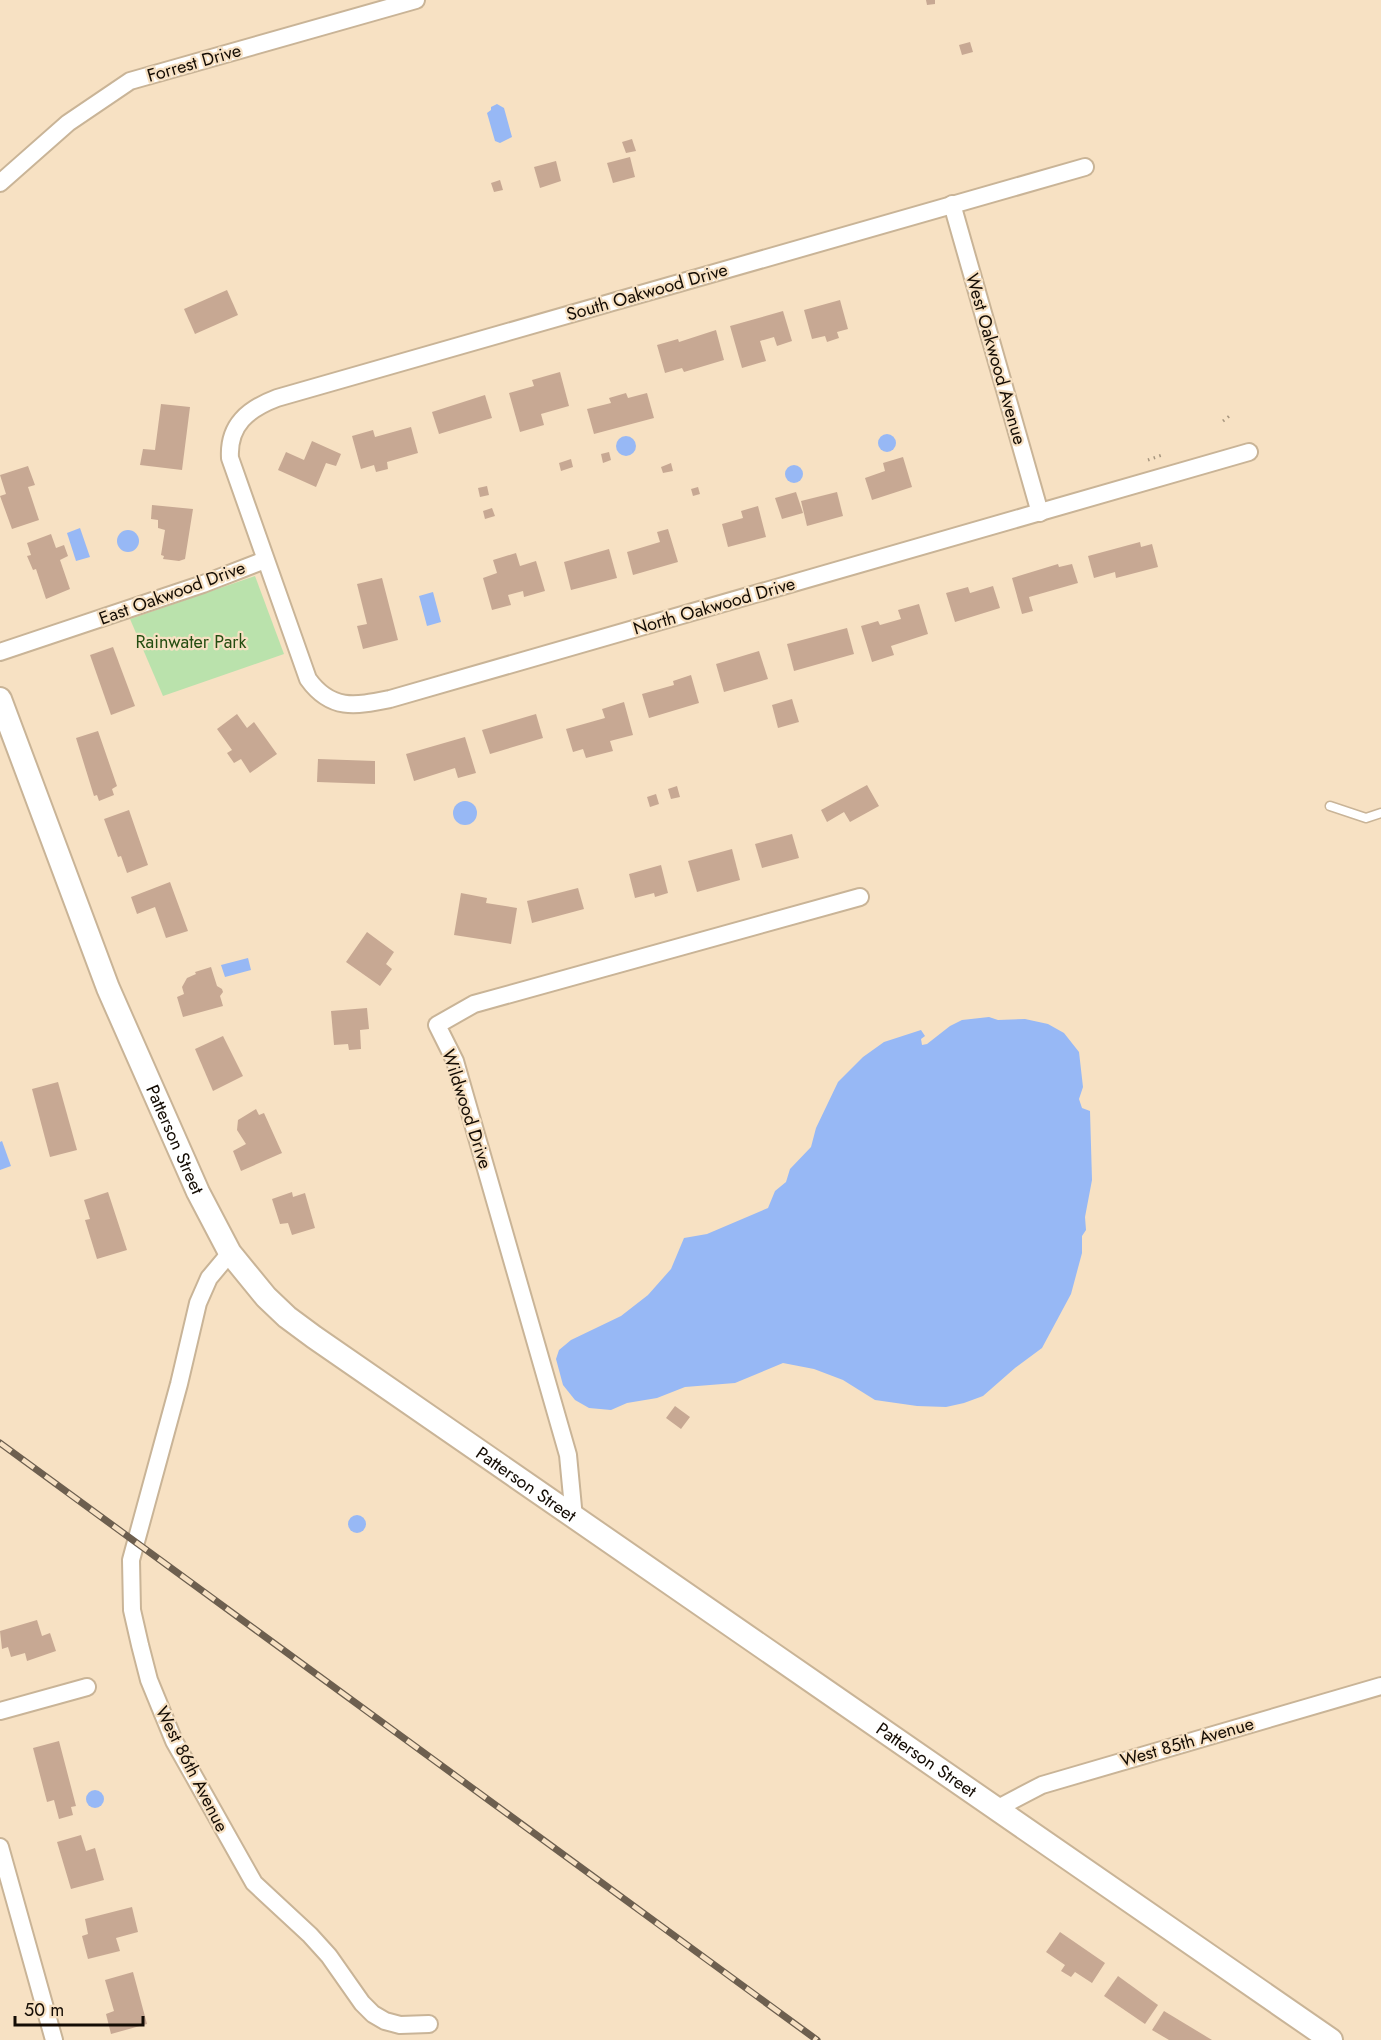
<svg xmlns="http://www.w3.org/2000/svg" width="1381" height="2040" font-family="Jost,sans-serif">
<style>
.green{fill:#bae2ac}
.water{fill:#97b8f5}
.building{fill:#c7a893}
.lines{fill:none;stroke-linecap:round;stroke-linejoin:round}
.lane-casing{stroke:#c9b497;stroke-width:11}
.street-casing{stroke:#c9b497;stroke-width:20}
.secondary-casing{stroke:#c9b497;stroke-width:26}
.path{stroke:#a7967f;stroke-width:3;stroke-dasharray:1.5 4.5;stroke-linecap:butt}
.lane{stroke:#fff;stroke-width:8}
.street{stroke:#fff;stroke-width:16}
.secondary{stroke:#fff;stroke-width:22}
.rail-casing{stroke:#6d5f4f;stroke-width:7}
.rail{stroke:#f7e1c3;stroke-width:4.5;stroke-dasharray:14;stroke-linecap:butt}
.labels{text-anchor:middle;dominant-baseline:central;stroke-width:4.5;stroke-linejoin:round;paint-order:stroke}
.street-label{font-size:18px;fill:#140c04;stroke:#f7e1c3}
.park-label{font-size:18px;fill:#244d11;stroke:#f7e1c3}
</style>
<rect width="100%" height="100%" fill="#f7e1c3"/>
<polygon class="green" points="255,576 284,654 163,696 130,619"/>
<g class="water">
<polygon points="497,104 504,108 512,137 500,143 495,141 487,113 491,110 491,107"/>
<circle cx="887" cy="443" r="9"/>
<circle cx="626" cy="446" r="10"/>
<circle cx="794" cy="474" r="9"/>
<polygon points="80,528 90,557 76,561 67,533"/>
<circle cx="128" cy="541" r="11"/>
<polygon points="433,592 441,622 427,626 419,596"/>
<circle cx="465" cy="813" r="12"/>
<polygon points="248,958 251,970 225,977 221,965"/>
<polygon points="989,1017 998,1020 1025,1019 1048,1024 1064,1033 1079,1052 1083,1087 1079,1099 1082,1108 1090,1111 1092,1180 1085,1217 1086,1230 1082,1236 1082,1253 1071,1294 1042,1348 1015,1368 983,1396 964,1403 946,1407 917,1406 875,1400 843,1380 814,1369 783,1363 735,1383 685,1387 657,1398 627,1403 611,1410 589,1408 575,1400 563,1385 556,1359 559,1350 571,1340 621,1316 648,1295 671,1269 684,1238 707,1234 768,1208 775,1191 786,1182 790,1169 811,1147 816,1128 838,1082 863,1057 884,1042 921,1030 925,1036 921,1039 922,1045 927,1044 950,1026 962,1020"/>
<polygon points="2,1141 11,1166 0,1170 0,1142"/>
<circle cx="357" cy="1524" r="9"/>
<circle cx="95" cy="1799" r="9"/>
</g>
<g class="building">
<polygon points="926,0 935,0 935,4 927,5"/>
<polygon points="970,42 973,52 962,55 959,45"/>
<polygon points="632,139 636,151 626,153 622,142"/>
<polygon points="630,157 635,177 613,183 607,163"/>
<polygon points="556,161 561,181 540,188 534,167"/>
<polygon points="500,180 503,190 494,192 491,183"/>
<polygon points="227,290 238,315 195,334 184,309"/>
<polygon points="840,300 848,329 837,332 839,338 827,342 825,336 812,339 804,310"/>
<polygon points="783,311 792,341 777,346 774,337 760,341 766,361 742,368 730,326"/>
<polygon points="716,330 724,360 684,372 682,368 665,373 657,345 678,339 679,342"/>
<polygon points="560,372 569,406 541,414 544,425 520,432 509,393 534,386 532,380"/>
<polygon points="626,393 628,398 647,393 654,418 594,434 587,409 611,403 609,398"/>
<polygon points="485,395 492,418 439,434 432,412"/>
<polygon points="161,404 190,407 182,470 140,465 143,449 155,450"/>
<polygon points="411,427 418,453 387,462 388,469 376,472 374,465 361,469 352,436 373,430 375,437"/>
<polygon points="312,441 341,454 336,466 326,463 316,487 278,470 286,452 304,460"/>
<polygon points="609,452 611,460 603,463 601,454"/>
<polygon points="903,457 912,487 872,500 865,478 885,471 883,463"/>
<polygon points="571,459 573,467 561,471 559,463"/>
<polygon points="671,463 673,471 663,473 661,467"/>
<polygon points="28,466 35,485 28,487 39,520 12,529 0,496 6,494 0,475"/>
<polygon points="487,486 489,495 480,497 478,488"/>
<polygon points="698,487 700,494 693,496 691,489"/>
<polygon points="796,492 803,513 782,519 775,498"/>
<polygon points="837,492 843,516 807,526 801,501"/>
<polygon points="152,505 193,509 185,559 179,561 163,559 164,556 161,555 165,530 158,528 158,520 151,519"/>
<polygon points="758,506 766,537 728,547 722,524 743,518 741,511"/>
<polygon points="492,508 495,516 485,519 483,511"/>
<polygon points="668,529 678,562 633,575 627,552 660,542 657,532"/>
<polygon points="51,534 56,548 64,545 68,556 60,560 70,589 46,599 36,569 33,570 27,556 31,555 27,543"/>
<polygon points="1140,542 1141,547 1152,544 1158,567 1116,578 1115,572 1094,578 1088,556"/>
<polygon points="609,549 617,578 571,590 564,562"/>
<polygon points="516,553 520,566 536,561 545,591 524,597 523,591 508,595 511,605 492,610 483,578 497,573 493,560"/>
<polygon points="1058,564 1059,567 1072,564 1078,583 1029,597 1033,611 1022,614 1012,578"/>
<polygon points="382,578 398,640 363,649 357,626 367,624 357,584"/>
<polygon points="993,586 1000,608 955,622 946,593 968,587 970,593"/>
<polygon points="919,604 928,634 891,646 894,655 872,662 861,626 878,621 880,625 901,619 898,610"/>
<polygon points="847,628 854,654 794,671 787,644"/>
<polygon points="113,647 135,706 111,715 90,655"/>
<polygon points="759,651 768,679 724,692 716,664"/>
<polygon points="691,675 699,703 649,718 642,694 674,685 673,681"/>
<polygon points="792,699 799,722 778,728 772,705"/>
<polygon points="624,702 633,735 610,741 613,751 586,758 583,749 573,752 566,729 605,718 602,709"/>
<polygon points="237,714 247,728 254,722 277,754 250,773 241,759 234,763 227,753 232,750 217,729"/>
<polygon points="536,714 543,738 490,754 482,730"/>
<polygon points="98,731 117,786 112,789 114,795 99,801 97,795 94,796 76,738"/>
<polygon points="465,737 476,773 458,778 455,768 414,781 406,754"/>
<polygon points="318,759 375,761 375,784 317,782"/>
<polygon points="867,785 879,806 850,822 844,812 827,822 821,810"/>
<polygon points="677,786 680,797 671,799 668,789"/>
<polygon points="656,794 659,804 650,807 647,797"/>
<polygon points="129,810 148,865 127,873 121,856 118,857 104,819"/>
<polygon points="792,834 799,858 762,868 755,844"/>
<polygon points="732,849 740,880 697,892 688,861"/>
<polygon points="661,865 668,893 655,897 654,893 635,898 629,874"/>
<polygon points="170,882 188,931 166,938 155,907 137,914 131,897"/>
<polygon points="578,888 584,909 532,923 527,901"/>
<polygon points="461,893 487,898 486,903 517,908 511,944 454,935"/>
<polygon points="367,932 394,952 386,964 392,969 380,986 346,962"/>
<polygon points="211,967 217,986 222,989 223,992 220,996 223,1006 183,1017 177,997 184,994 182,987 187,978 196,974 195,972"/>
<polygon points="367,1008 369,1029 360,1030 361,1049 349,1050 348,1044 334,1045 331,1011"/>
<polygon points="223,1036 243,1076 213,1091 195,1049"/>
<polygon points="58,1082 77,1150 50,1157 32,1089"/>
<polygon points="256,1109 259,1115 264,1113 282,1153 241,1171 233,1151 246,1144 237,1130 238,1120"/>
<polygon points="108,1192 127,1250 97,1259 85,1220 90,1219 84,1200"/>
<polygon points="292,1192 293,1197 305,1193 315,1228 292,1235 288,1223 280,1224 272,1199"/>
<polygon points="675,1406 690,1417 681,1429 666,1418"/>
<polygon points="37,1620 42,1636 50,1633 56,1651 27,1661 25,1653 11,1657 8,1647 2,1649 0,1631"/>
<polygon points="59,1741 76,1806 71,1807 73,1815 59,1819 54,1800 47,1802 33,1748"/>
<polygon points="81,1835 86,1851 95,1848 104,1880 71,1889 57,1842"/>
<polygon points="132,1907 138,1932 116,1938 120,1951 88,1959 82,1936 88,1934 85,1919"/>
<polygon points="1060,1932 1105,1963 1092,1983 1075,1972 1071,1977 1061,1971 1065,1965 1046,1952"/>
<polygon points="133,1972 147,2024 111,2034 106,2014 114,2011 105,1980"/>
<polygon points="1118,1976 1158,2005 1145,2024 1104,1996"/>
<polygon points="1164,2011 1212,2040 1169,2040 1152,2030"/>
</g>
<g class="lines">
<defs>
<polyline id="lane" points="1330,806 1366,818 1381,813"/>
<g id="street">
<path d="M 1085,167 L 277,398 C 248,409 228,425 230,458 L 308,679 C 331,711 355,706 390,699 L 1249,452"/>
<polyline points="0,183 68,123 130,81 416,0"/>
<polyline points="952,204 1040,513"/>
<polyline points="0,652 203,584 265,560"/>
<polyline points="230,1253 209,1278 198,1303 179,1384 131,1560 132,1610 140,1645 149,1680 174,1741 254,1883 310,1935 329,1956 362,2003 373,2014 385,2021 400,2025 429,2024"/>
<polyline points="574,1518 568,1455 455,1061 437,1025 474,1004 860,897"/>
<polyline points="0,1711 87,1687"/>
<polyline points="998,1808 1042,1785 1381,1686"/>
<polyline points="0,1847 54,2040"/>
</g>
<g id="secondary">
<path id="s1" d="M 0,699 L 108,988 L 198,1192 L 230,1253 L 266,1297 L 287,1317 L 314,1337 C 652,1573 993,1804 1331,2040"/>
</g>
</defs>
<use href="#lane" class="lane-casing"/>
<use href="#street" class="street-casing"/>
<use href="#secondary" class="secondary-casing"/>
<g class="path">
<polyline points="1223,421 1232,414"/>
<polyline points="1148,460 1162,455"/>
</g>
<use href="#lane" class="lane"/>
<use href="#street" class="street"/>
<use href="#secondary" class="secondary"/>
<defs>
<polyline id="rail" points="0,1443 817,2040"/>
</defs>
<use href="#rail" class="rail-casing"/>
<use href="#rail" class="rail"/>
</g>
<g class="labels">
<g class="street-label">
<text transform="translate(194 63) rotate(-16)">Forrest Drive</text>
<text transform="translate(647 292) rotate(-16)">South Oakwood Drive</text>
<text transform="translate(996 359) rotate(74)">West Oakwood Avenue</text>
<text transform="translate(172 593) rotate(-20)">East Oakwood Drive</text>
<text transform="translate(714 606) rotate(-16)">North Oakwood Drive</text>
<text transform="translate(467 1109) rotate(72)">Wildwood Drive</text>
<text stroke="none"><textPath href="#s1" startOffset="474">Patterson Street</textPath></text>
<text stroke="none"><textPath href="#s1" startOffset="978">Patterson Street</textPath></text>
<text transform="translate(1187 1742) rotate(-16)">West 85th Avenue</text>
<text stroke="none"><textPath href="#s1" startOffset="1464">Patterson Street</textPath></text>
<text transform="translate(192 1769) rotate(63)">West 86th Avenue</text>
</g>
<g class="park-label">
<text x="191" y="642">Rainwater Park</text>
</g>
</g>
<path d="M15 2016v9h128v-9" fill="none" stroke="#140c04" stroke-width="3"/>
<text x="24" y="2016" font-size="18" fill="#140c04" stroke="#f7e1c3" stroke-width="4.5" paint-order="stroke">50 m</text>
</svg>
